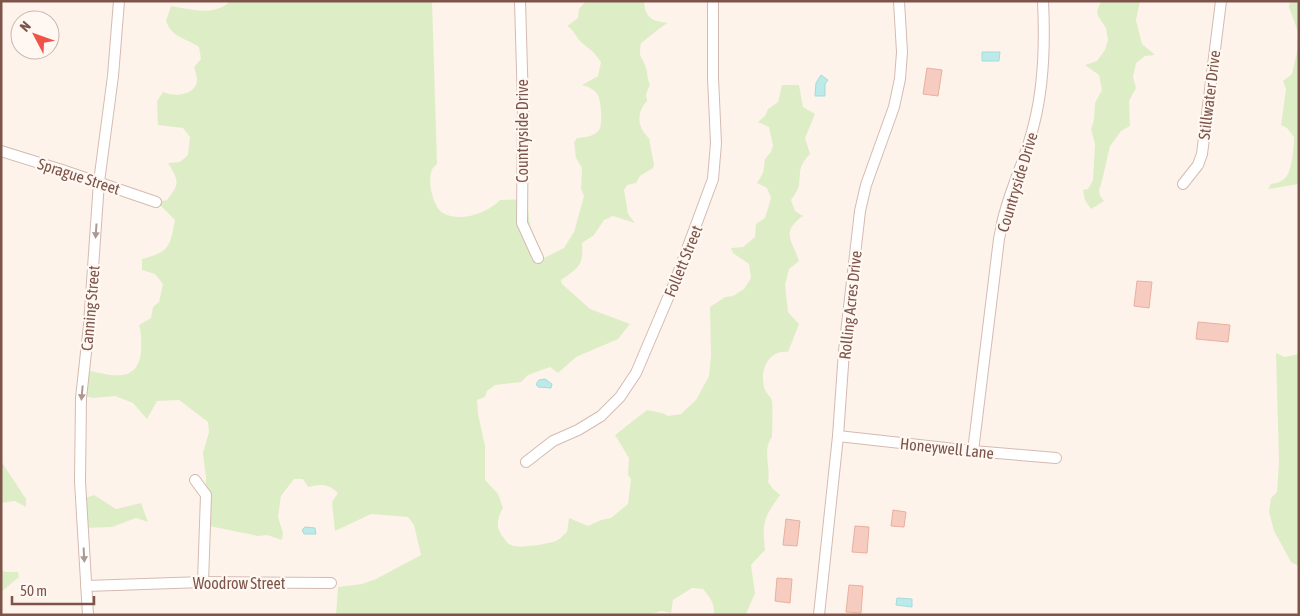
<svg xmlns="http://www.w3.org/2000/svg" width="1300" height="616" font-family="'Asap Condensed',sans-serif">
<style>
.green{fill:#ddeec6}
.water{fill:#bceae9;stroke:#a1dddc}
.building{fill:#f6ccc0;stroke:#eaaf9f}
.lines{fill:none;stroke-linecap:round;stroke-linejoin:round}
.minor-casing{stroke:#d4bbb1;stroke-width:12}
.minor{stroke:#fff;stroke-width:10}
.oneway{fill:#b09892}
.labels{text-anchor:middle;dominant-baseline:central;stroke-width:4.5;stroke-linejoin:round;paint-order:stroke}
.street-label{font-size:16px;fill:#7c544a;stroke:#fff8f2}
</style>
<rect width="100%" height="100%" fill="#fef3ea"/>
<g class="green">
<path d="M 230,1 L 432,1 L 437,164 C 435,166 433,167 432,170 C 427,180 433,207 443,213 C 459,223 488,213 500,200 L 527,199 L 530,226 L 544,258 L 564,248 L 574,232 L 584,196 L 581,189 L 582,168 L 576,158 L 574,142 L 577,138 C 585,137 594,137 599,130 C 603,125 601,101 598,95 C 594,89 589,87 582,85 L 598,76 L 601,62 C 593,50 590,50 581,42 C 575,36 574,30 567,26 L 578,18 L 579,9 L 586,1 L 644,1 C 645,18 652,21 668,23 C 658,28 650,37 641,43 C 638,60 642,54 646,68 C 648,74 647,78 650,85 L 646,94 L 647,101 C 636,113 637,127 649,138 L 654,165 L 653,168 L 640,176 L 636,183 L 627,185 L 624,190 L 628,214 L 635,223 L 613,216 L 604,220 L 594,235 L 582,243 C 584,266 578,268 561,280 L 562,284 L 590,309 L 630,324 L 618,339 L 576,357 L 558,373 L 550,367 L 528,375 L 521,382 L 495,385 L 487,391 L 485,397 L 477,400 L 478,414 L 485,446 L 485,480 L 498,494 L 503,508 C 497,519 495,526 503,537 C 505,540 508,544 511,545 C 519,549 550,544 558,540 C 561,538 564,534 567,532 L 569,518 L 588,526 L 601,520 L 611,518 L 628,504 L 631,479 L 628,475 L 629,458 L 615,435 L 647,410 L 662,413 L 668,416 L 681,414 L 696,400 L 709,376 L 711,356 L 710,307 L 725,297 L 733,296 L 744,289 L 751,278 L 749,264 L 733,253 L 731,248 L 743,247 L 755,237 L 756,224 L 765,218 L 771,198 L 767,188 L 757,183 L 763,173 L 765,159 L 771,152 L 773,145 L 769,127 L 758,122 L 765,116 L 768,109 L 778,102 L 782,85 L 799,85 L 803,107 L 815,114 L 805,138 L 810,154 C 798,167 801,169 799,185 C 798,190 794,196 791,200 L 795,211 L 803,216 C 781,232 791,238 799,261 L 789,269 L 785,285 L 788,312 L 799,324 L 788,352 C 768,350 760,370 764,387 C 765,393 771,396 772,401 C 773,412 772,425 772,437 C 762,450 771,468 768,482 L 773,489 L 780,495 C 764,518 762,521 765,550 L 751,565 L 755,593 L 746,614 L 714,615 C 715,603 710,598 703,589 L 692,588 L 673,600 L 671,613 L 662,611 L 645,615 L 336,615 L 338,587 L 362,584 L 376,579 L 421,555 L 414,525 L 408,517 L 371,514 L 335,531 L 332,502 L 338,493 C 327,483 321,484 308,487 L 303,479 L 294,479 L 281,496 L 278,517 L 283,533 L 282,540 L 267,535 L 258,536 L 209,526 L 204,514 L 206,478 L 203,453 L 209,432 L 208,422 L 179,400 L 157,401 L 147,419 L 133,403 L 115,396 L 93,398 L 81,395 L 85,370 C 108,374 137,386 141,352 C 141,342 142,335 139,325 L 151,318 L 153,307 L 159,302 L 163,284 L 155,274 L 142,270 L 142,259 C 170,252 170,246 175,220 L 157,202 L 167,200 C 180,183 179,181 168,163 L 180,162 L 188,155 L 190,137 L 183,128 L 158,125 L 157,101 L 163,92 C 174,97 196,96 197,80 C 197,76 195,71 194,67 L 201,59 L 199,47 C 185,37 173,39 166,21 L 171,6 C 190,9 215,17 230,1 Z"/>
<polygon points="1101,1 1140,1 1136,20 1142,44 1155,55 1145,56 1136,63 1133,77 1136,88 1129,101 1130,126 1121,131 1110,146 1102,181 1099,190 1100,196 1104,201 1091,209 1085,200 1083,190 1088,189 1093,180 1095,144 1091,129 1094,120 1095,103 1102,90 1099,75 1085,65 1097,61 1105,50 1108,40 1106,28 1098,16 1097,11"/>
<path d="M 1290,1 L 1299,1 L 1299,184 L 1268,189 L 1271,184 C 1277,183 1282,182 1286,177 C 1292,170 1294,147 1294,137 L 1287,128 L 1281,125 L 1286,89 L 1283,81 L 1292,74 L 1297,52 L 1298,32 L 1289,7 Z"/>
<polygon points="1276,353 1284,357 1299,354 1299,566 1291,562 1274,531 1269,512 1271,498 1277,492 1279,462"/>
<polygon points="1,461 26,499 26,507 15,501 1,503"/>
<polygon points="94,495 116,509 141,503 148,522 136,518 112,527 84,528 82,499"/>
<polygon points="1,570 5,572 18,572 19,577 1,592"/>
</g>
<g class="water">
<polygon points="982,52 1000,52 999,61 982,61"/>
<polygon points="821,75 828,80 825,84 825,96 815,96 816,83"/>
<polygon points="545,379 552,384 551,388 538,387 536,384 539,380"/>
<polygon points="305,527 315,528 316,534 304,534 302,530"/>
<polygon points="897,598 912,599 912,607 896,605"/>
</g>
<g class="building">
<polygon points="927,68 942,70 938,96 923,94"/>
<polygon points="1137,281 1152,282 1149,308 1134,306"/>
<polygon points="1198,322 1230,325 1228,342 1196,339"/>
<polygon points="893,510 906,512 904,527 891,526"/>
<polygon points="786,519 800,521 797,546 783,545"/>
<polygon points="855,526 869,527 867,553 852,552"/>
<polygon points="777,578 792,579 790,603 775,601"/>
<polygon points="849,585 863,586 861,613 846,612"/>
</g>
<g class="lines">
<defs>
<g id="minor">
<polyline points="520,1 523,105 522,223 538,258"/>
<polyline points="1,151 62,170 156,202"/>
<polyline points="1183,184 1198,165 1202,154 1221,1"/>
<polyline points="838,436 973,451 1056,458"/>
<path d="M 973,451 L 999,239 C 1001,230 1002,221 1005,212 C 1013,182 1027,155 1034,124 C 1044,85 1045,41 1043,1"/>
<polyline points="526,462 553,441 578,430 601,416 620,397 636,373 676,279 713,179 716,143 713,78 713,1"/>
<polyline points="195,480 206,495 203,582"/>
<polyline points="86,586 203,582 331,583"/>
<polyline points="88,615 80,481 81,398 89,325 99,182 113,76 119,1"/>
<polyline points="819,615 838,436 844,351 860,211 866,185 894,107 900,79 902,52 899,1"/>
</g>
</defs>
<use href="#minor" class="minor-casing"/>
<use href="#minor" class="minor"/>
</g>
<defs><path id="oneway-solid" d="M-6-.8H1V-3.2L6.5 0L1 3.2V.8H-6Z" transform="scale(1.25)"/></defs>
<g class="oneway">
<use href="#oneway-solid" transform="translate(96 231) rotate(94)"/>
<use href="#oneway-solid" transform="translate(82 393) rotate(95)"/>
<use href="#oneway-solid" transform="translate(84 555) rotate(87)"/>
</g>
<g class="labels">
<g class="street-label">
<text transform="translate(1209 95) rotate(-83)">Stillwater Drive</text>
<text transform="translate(522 131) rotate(-90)">Countryside Drive</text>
<text transform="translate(79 176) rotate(18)">Sprague Street</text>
<text transform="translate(1017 182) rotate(-73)">Countryside Drive</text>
<text transform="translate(683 261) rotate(-68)">Follett Street</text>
<text transform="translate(850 305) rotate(-84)">Rolling Acres Drive</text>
<text transform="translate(90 308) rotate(-85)">Canning Street</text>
<text transform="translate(947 448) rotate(6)">Honeywell Lane</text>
<text x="239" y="583">Woodrow Street</text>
</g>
</g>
<rect width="1300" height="616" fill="none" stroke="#7c544a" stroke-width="5"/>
<g transform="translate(35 35) rotate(311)"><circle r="24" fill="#fff8f2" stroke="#cbb6af"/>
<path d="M0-4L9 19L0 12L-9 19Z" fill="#f05248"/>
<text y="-8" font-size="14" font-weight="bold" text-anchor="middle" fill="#7c544a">N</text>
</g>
<path d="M12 596v8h82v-8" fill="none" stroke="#7c544a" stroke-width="2.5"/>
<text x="20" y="596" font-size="15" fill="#7c544a" stroke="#fff8f2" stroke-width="4" paint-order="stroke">50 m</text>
</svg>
